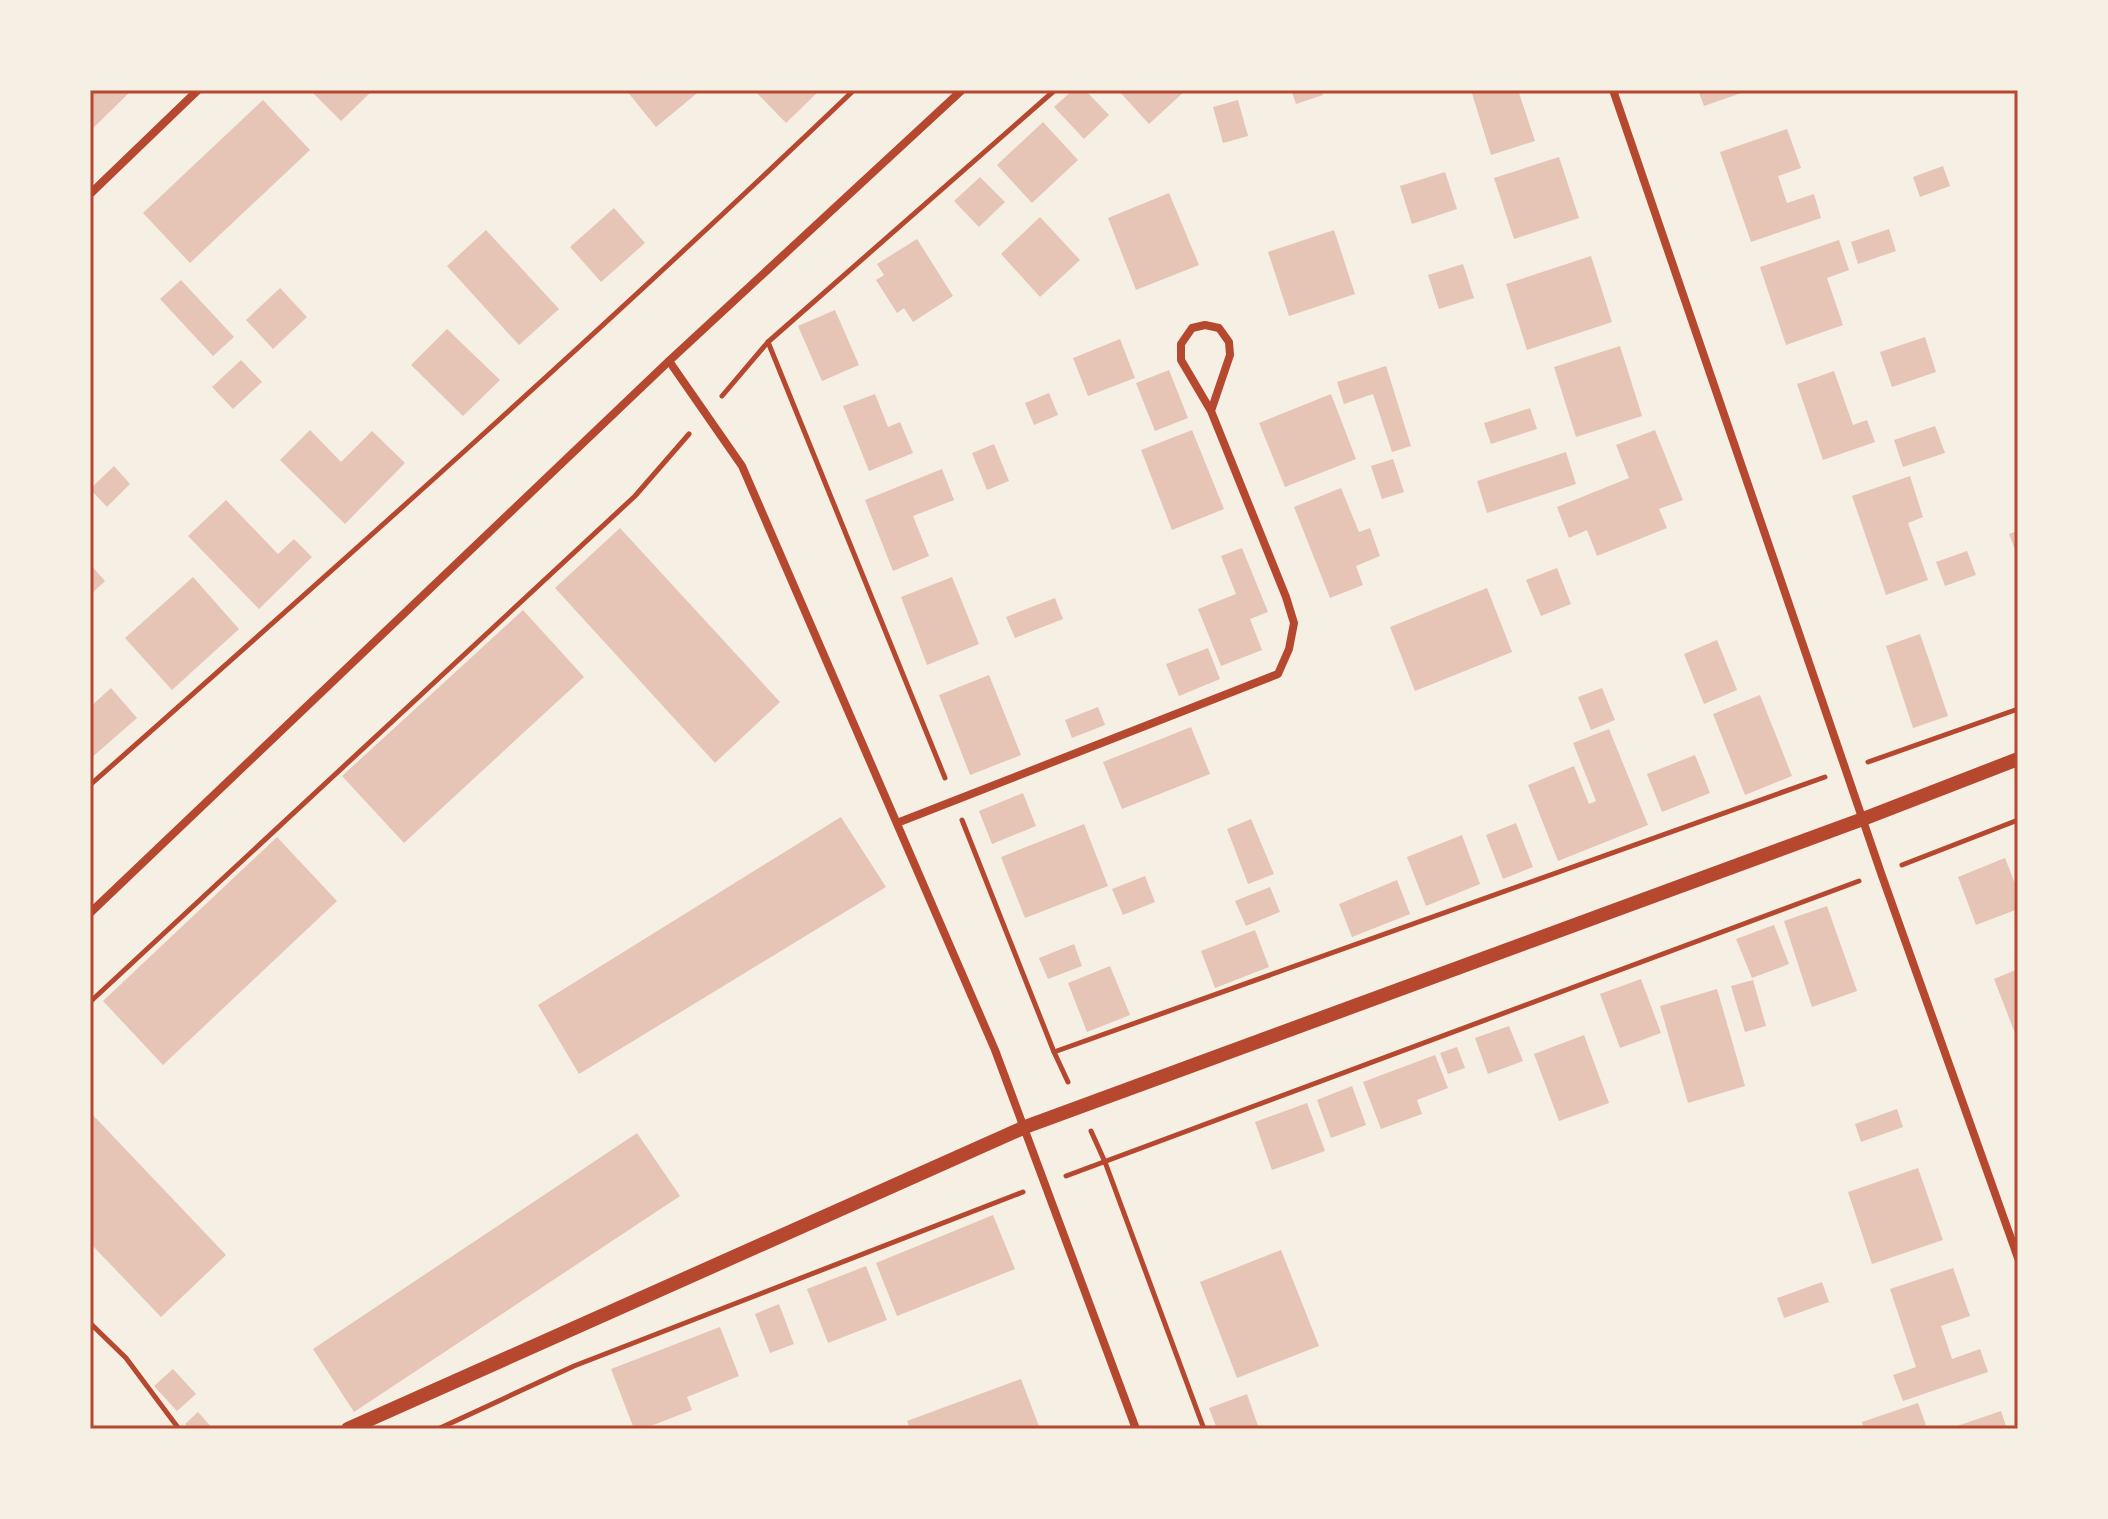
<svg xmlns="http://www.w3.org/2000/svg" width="2108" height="1519" font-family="Arial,sans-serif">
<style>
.building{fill:#e6c5b7}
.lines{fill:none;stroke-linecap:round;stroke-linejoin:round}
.path{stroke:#b5482f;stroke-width:5}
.minor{stroke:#b5482f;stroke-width:8}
.tertiary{stroke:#b5482f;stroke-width:14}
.neatline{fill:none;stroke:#b5482f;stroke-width:3}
</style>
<rect width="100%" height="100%" fill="#f6efe4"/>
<g class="building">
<polygon points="90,90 132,90 90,131"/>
<polygon points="310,90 373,90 341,121"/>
<polygon points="626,90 701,90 656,127"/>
<polygon points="754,90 820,90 786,123"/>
<polygon points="1073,90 1085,90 1109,115 1084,139 1054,107"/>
<polygon points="1118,90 1186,90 1149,124"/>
<polygon points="1291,90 1321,90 1323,95 1296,104"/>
<polygon points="1471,90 1518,90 1535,141 1491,155"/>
<polygon points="1698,90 1750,90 1704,106"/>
<polygon points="263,100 310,150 190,263 143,213"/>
<polygon points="1238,100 1248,136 1223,143 1213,107"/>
<polygon points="1043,122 1078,160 1032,203 997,165"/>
<polygon points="1787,129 1801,168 1778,176 1787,203 1814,194 1821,218 1751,242 1720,152"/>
<polygon points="1559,157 1579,218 1514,239 1494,178"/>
<polygon points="1943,166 1950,186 1920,197 1913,177"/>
<polygon points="1445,172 1457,209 1412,224 1400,186"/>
<polygon points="980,177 1005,202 979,227 954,201"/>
<polygon points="1169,193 1199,265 1136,290 1108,218"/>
<polygon points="614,208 645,243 601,282 570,247"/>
<polygon points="1040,217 1080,260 1040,297 1001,254"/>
<polygon points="1889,229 1896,251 1858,264 1851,242"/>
<polygon points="486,230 559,309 519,345 447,266"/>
<polygon points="1334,230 1355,294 1289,316 1268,252"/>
<polygon points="917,239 953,296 913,322 904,308 897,313 876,280 884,275 877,264"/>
<polygon points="1839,240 1849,270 1827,278 1843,325 1786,345 1760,267"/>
<polygon points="1591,256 1612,322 1527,350 1506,284"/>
<polygon points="1463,264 1474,298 1439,309 1428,275"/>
<polygon points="181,280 234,337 213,356 160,299"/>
<polygon points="280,288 307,317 273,349 246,320"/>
<polygon points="835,310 859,365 822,381 798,326"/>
<polygon points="447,329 500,380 463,416 411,365"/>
<polygon points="1925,337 1936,372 1892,387 1880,352"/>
<polygon points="1120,339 1135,378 1088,396 1073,358"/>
<polygon points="1620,346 1642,416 1576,437 1554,367"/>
<polygon points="241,360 262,382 233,409 212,387"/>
<polygon points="1386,366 1411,446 1392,452 1373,394 1344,404 1337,382"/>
<polygon points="1169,370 1188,418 1155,431 1136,383"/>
<polygon points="1834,371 1853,425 1867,420 1875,442 1823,460 1797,384"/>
<polygon points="1049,393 1058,415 1034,425 1025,403"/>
<polygon points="875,394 888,427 900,422 913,453 869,471 843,406"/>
<polygon points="1331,394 1356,459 1285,487 1259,423"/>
<polygon points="1530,408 1537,429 1491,444 1484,423"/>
<polygon points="1935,426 1945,453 1903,467 1894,440"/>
<polygon points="310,430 341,462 372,431 405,463 345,524 280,460"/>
<polygon points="1192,430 1224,509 1172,530 1141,450"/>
<polygon points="1655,430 1683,500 1659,509 1667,528 1597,556 1587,530 1569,538 1557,507 1629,478 1616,445"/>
<polygon points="994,444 1009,481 987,490 972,453"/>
<polygon points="1566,452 1576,484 1487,513 1477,481"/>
<polygon points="1393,459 1404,492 1382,499 1371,466"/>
<polygon points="114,466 130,484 107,507 90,489"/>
<polygon points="942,469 954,500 913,516 929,556 893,571 865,500"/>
<polygon points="1910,476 1923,517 1908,523 1928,580 1886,595 1852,496"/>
<polygon points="1341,488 1359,532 1370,528 1380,556 1356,566 1363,585 1330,598 1294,507"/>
<polygon points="226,500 278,554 294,539 312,557 259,609 188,536"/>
<polygon points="620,528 780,702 715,763 555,588"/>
<polygon points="2018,531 2018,557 2009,534"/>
<polygon points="1242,548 1268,612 1250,619 1262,650 1221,666 1198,609 1236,594 1221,556"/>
<polygon points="1967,551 1976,575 1945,586 1936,562"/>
<polygon points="90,564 105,581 90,595"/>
<polygon points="1557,568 1571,604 1541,616 1526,580"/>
<polygon points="193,577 239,629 172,690 125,638"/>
<polygon points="952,577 979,644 927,665 901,597"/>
<polygon points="1487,588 1512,652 1415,691 1390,627"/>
<polygon points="1055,598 1063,619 1015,638 1006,617"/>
<polygon points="523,610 584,677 404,843 342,776"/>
<polygon points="1920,634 1948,716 1913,728 1886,646"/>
<polygon points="1717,640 1737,690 1704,704 1684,654"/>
<polygon points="1208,648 1220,679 1179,696 1166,664"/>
<polygon points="989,675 1021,755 970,775 939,695"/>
<polygon points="111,688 137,718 90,759 90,707"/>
<polygon points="1602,688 1615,720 1591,730 1578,697"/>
<polygon points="1760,695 1792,776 1745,795 1713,714"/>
<polygon points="1098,707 1105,725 1072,738 1065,720"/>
<polygon points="1191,727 1210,774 1122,809 1103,762"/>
<polygon points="1609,729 1648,825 1558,861 1528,785 1574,766 1589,804 1596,801 1573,743"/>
<polygon points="1695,755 1710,793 1662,812 1647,774"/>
<polygon points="1023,793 1036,826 992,844 979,811"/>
<polygon points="841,817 886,887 579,1074 538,1005"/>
<polygon points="1251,819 1274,874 1248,884 1227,829"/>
<polygon points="1516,823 1533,867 1503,879 1486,835"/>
<polygon points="1084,824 1108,886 1025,918 1001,857"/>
<polygon points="1462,835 1480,884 1426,906 1407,857"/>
<polygon points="277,837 337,901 163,1065 103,1001"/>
<polygon points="2005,858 2018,891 2018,909 1976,925 1958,877"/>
<polygon points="1145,876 1155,902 1123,915 1112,889"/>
<polygon points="1397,880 1410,914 1352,937 1339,904"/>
<polygon points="1270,887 1280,912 1246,926 1235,901"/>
<polygon points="1827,906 1857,991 1812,1007 1784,921"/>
<polygon points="1774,925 1789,964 1752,978 1736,939"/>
<polygon points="1255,930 1269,967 1215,988 1201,951"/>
<polygon points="1074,944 1082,966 1048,979 1039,958"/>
<polygon points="1110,966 1130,1015 1087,1032 1068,983"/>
<polygon points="2018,969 2018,1041 1994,979"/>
<polygon points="1641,979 1661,1033 1620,1048 1600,994"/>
<polygon points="1753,980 1766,1026 1745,1032 1731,986"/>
<polygon points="1717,989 1745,1086 1688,1103 1660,1006"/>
<polygon points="1509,1026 1523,1061 1488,1074 1475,1038"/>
<polygon points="1584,1035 1609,1103 1559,1121 1534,1054"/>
<polygon points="1457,1047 1465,1068 1448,1074 1440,1053"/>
<polygon points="1435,1055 1448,1088 1417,1100 1422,1114 1381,1129 1363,1082"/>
<polygon points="1352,1086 1366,1125 1331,1138 1317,1100"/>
<polygon points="1307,1103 1325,1151 1272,1170 1255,1122"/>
<polygon points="1897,1109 1903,1127 1861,1142 1855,1124"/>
<polygon points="90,1112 226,1255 161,1317 90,1243"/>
<polygon points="637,1133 680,1196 354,1412 313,1349"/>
<polygon points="1918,1168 1943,1240 1872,1264 1848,1192"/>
<polygon points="993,1215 1015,1269 897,1316 876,1263"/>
<polygon points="1281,1250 1319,1346 1237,1378 1200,1282"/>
<polygon points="866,1266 887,1320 828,1343 807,1289"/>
<polygon points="1953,1268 1970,1316 1941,1326 1952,1359 1980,1349 1988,1372 1903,1401 1893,1375 1916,1367 1890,1289"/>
<polygon points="1822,1282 1829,1302 1784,1318 1777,1298"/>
<polygon points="779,1304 794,1344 770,1353 755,1314"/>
<polygon points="720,1327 739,1376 687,1397 692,1410 643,1429 634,1429 611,1369"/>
<polygon points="173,1369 196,1394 177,1411 154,1386"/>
<polygon points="1021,1379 1040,1429 910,1429 907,1421"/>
<polygon points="1247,1394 1259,1429 1217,1429 1209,1408"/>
<polygon points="1918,1403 1926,1425 1914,1429 1864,1429 1862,1422"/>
<polygon points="2001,1411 2007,1429 1951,1429 1951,1428"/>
<polygon points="198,1412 213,1429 190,1429 185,1424"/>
</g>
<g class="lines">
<g class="path">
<polyline points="722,396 768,342"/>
<polyline points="1868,762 2018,709"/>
<polyline points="945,778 768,342 1055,90"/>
<path d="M 90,785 C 348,557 605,328 854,90"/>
<polyline points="962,820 1054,1052 1068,1082"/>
<polyline points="1902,865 2018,820"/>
<polyline points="90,1002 635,496 689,434"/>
<polyline points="1054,1052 1825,777"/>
<polyline points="1091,1131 1105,1162 1204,1429"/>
<polyline points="1066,1176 1859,881"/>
<polyline points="90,1323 126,1358 179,1429"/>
<polyline points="438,1429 574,1366 1023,1192"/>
</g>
<g class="minor">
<polyline points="1613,90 1881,873 2018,1258"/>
<polyline points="90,194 198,90"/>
<polyline points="669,361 742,466 995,1050 1136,1429"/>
<polyline points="897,823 1278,674 1289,649 1294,623 1286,597 1211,411 1230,355 1229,342 1219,328 1205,325 1192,328 1181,344 1181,360 1211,411"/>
<polyline points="90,913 669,361 962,90"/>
</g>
<polyline class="tertiary" points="348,1429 1025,1127 1863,819 2018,759"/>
</g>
<rect width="2108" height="1519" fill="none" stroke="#f6efe4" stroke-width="184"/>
<rect x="92" y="92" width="1924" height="1335" class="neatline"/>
</svg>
